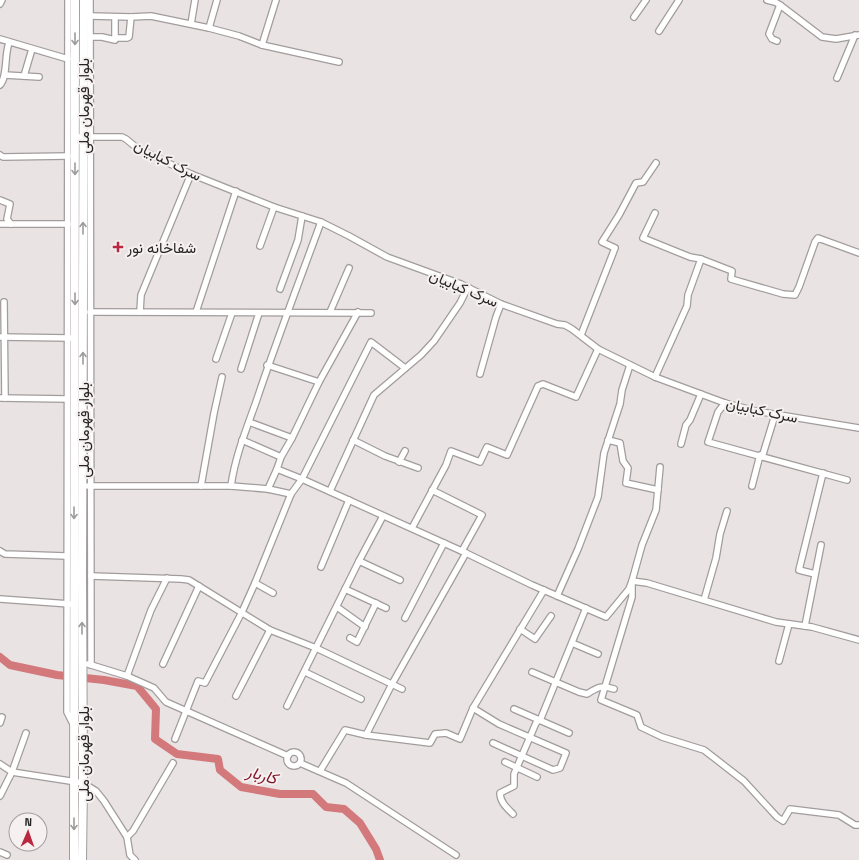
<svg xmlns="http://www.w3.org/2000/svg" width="859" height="860" font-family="'Space Grotesk',Vazirmatn,sans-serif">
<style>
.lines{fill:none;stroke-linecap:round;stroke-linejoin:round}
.river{stroke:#d3797c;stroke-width:8}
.minor-casing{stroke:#a29c9c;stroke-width:8}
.highway-casing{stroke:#a29c9c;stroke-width:10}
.minor{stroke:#fff;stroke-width:5.5}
.highway{stroke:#fff;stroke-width:8}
.oneway{stroke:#9d9c9c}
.poi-dot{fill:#b9283f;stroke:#f6f0f0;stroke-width:1.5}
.labels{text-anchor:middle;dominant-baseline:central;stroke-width:4;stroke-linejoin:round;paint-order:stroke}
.street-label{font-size:15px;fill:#262424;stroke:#f6f0f0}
.poi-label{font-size:15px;fill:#262424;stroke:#f6f0f0;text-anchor:start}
.water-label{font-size:16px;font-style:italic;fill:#801226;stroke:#f6f0f0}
</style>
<rect width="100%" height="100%" fill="#e9e3e3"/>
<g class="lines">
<polyline class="river" points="0,657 10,665 57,675 104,680 137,686 156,709 155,739 177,754 218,759 220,770 241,787 280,794 313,794 326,807 344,809 360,823 376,849 380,860"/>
<defs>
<g id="minor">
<polyline points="68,0 67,712 74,726"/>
<polyline points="90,0 91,665"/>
<polyline points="767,0 775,2 780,5 822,37 836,39 859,35"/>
<polyline points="0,4 2,0"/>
<polyline points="90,16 131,17 151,16 209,28 239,36 262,45 339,62"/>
<polyline points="634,17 646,0"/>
<polyline points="191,24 195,0"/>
<polyline points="209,28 217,0"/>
<polyline points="659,31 679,0"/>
<polyline points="90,37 102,37 115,40 115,17"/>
<polyline points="115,38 127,38 129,37 131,17"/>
<polyline points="0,39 68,59"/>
<polyline points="777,41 772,39 769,34 780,5"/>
<polyline points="262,45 276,0"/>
<polyline points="5,75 39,77"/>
<polyline points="24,76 32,49"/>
<polyline points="837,78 855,35"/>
<path d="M 0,85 C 8,76 4,56 9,43"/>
<polyline points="75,137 122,137 126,139 137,148 191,174 274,207 321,222 349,236 387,257 461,284 501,304 557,324 565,325 572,329 598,349 655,377 725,403 756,411 859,428"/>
<polyline points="0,155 3,157 68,156"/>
<polyline points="0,200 10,204 7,219 11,224"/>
<polyline points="655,213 643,238 690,257 701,259 688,295 687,306 655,377"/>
<polyline points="0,224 68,224"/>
<polyline points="260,246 274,207"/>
<polyline points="701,259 732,271 731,279 783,294 795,295 799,287 815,242 818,238 859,253"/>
<polyline points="280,289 298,240 302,216"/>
<polyline points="4,302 5,398"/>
<polyline points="90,312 371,313"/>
<polyline points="140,312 141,295 191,174"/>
<polyline points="196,312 236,191"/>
<polyline points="330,312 349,268"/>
<polyline points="581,335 615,248 602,242 619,215 636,183 643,182 656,163"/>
<polyline points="0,337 70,338"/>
<polyline points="216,359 232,313"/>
<polyline points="267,365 319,382"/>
<polyline points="241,369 259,313"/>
<polyline points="480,374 496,317 501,304"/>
<polyline points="0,398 67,399"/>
<polyline points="725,403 718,412 708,442 847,480"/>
<polyline points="249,422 292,438"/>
<polyline points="242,440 281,457"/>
<polyline points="353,440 385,456 418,468"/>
<polyline points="608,440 620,443 623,461 628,468 626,483 658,490"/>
<polyline points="681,444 686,425 690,420 701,394"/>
<polyline points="399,462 405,451"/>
<polyline points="660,467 656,510 642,545 632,581 632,597 601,700 637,715 641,727 662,737 704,750 744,781 777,817 783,821 790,809 839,815 855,825 859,825"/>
<polyline points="277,469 302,479 466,553 532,585 606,617 629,589 632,581 647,583 776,622 812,627 859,640"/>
<polyline points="88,486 231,486 268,489 291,494"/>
<polyline points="201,486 214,413 222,377"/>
<path d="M 231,486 C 235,457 246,430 256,402 C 276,342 299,282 321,222"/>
<polyline points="752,486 760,455 763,454 775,415"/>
<polyline points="268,489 277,469 281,457 292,438 319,382 358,312"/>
<polyline points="432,490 482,515 462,551"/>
<polyline points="330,491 374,395 421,355 434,341 460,303 468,287"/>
<polyline points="412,528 446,465 451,451 480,462 487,447 507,455 538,386 543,384 576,397 598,349"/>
<polyline points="0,551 5,554 66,556"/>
<polyline points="359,561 400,580"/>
<polyline points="321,567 349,500"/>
<polyline points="815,574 799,570 823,473"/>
<polyline points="91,576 181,579 189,580 270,630 316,648 402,689"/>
<polyline points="255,583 273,593"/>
<polyline points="345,589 386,608"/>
<polyline points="557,596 578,549 598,497 604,453 620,404 622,390 630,365"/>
<polyline points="0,599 70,604"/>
<polyline points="704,600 716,558 720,534 727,511"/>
<polyline points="337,607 365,627"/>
<polyline points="405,618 444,543"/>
<polyline points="805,626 821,545"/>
<polyline points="520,629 535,639 551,616"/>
<polyline points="350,638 357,642 376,603"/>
<polyline points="572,643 598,654"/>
<polyline points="779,661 789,624"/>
<polyline points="88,664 127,676 154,688 166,702 288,756"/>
<polyline points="163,664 199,586"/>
<polyline points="305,672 361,699"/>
<path d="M 532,672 L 579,692 L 587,694 C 598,687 601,685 614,689"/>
<polyline points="127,676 151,610 167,578"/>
<polyline points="236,696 270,630"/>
<polyline points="287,706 359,561 383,516"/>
<polyline points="473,708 499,724 566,753 560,768 553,770 493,743"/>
<polyline points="514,709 569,733"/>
<polyline points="0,723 2,717"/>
<polyline points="366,735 430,743 435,734 446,733 460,739 473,708 544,590"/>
<polyline points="175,739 198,681 205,683 242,612 255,583 291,494 302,479 371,342 405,368"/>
<circle cx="294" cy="759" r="7"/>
<polyline points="505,762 537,777"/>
<polyline points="300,763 346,783 456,855"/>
<polyline points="0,764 12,772 83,783 96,791 104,801 127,837 130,855 135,860"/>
<polyline points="320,771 345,730 366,735 392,684 466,553"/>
<polyline points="0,796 12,772 26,733"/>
<path d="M 513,814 C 507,808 500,802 500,793 L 514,786 L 514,774 L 517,767 L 536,723 L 541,718 L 586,608"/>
<polyline points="127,837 133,831 173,763"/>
<polyline points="0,852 7,855"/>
</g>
<g id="highway">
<polyline points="74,860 75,0"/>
<polyline points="82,860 83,783 82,576 84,0"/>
</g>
</defs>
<use href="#minor" class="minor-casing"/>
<use href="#highway" class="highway-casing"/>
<use href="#minor" class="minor"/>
<use href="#highway" class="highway"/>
</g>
<defs><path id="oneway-shaft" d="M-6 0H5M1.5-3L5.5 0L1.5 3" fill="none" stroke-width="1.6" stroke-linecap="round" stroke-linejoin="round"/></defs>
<g class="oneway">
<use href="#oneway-shaft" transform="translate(75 39) rotate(90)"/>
<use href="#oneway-shaft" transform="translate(75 169) rotate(90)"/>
<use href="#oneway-shaft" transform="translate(83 228) rotate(-90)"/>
<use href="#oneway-shaft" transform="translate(75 299) rotate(90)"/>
<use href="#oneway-shaft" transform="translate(83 358) rotate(-90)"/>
<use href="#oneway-shaft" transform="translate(74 513) rotate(90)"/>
<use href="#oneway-shaft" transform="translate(82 628) rotate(-90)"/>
<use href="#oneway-shaft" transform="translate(74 824) rotate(90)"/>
</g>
<path class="poi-dot" d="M116 241h4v4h4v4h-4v4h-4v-4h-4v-4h4z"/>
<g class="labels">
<g class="street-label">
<text transform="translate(83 106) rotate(-90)">بلوار قهرمان ملی</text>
<text transform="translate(168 160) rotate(27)">سرک کبابیان</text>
<text transform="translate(464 288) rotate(23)">سرک کبابیان</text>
<text transform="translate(762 410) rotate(12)">سرک کبابیان</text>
<text transform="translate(83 430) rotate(-90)">بلوار قهرمان ملی</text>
<text transform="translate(83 754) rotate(-90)">بلوار قهرمان ملی</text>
</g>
<g class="poi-label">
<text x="127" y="247">شفاخانه نور</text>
</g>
<g class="water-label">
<text transform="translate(262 775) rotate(15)">کاربار</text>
</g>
</g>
<g transform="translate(28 832) rotate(2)"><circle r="19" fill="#f6f0f0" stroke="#a39e9e"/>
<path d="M0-3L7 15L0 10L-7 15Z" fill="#b9283f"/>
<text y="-6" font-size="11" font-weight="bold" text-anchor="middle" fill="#262424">N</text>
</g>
</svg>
